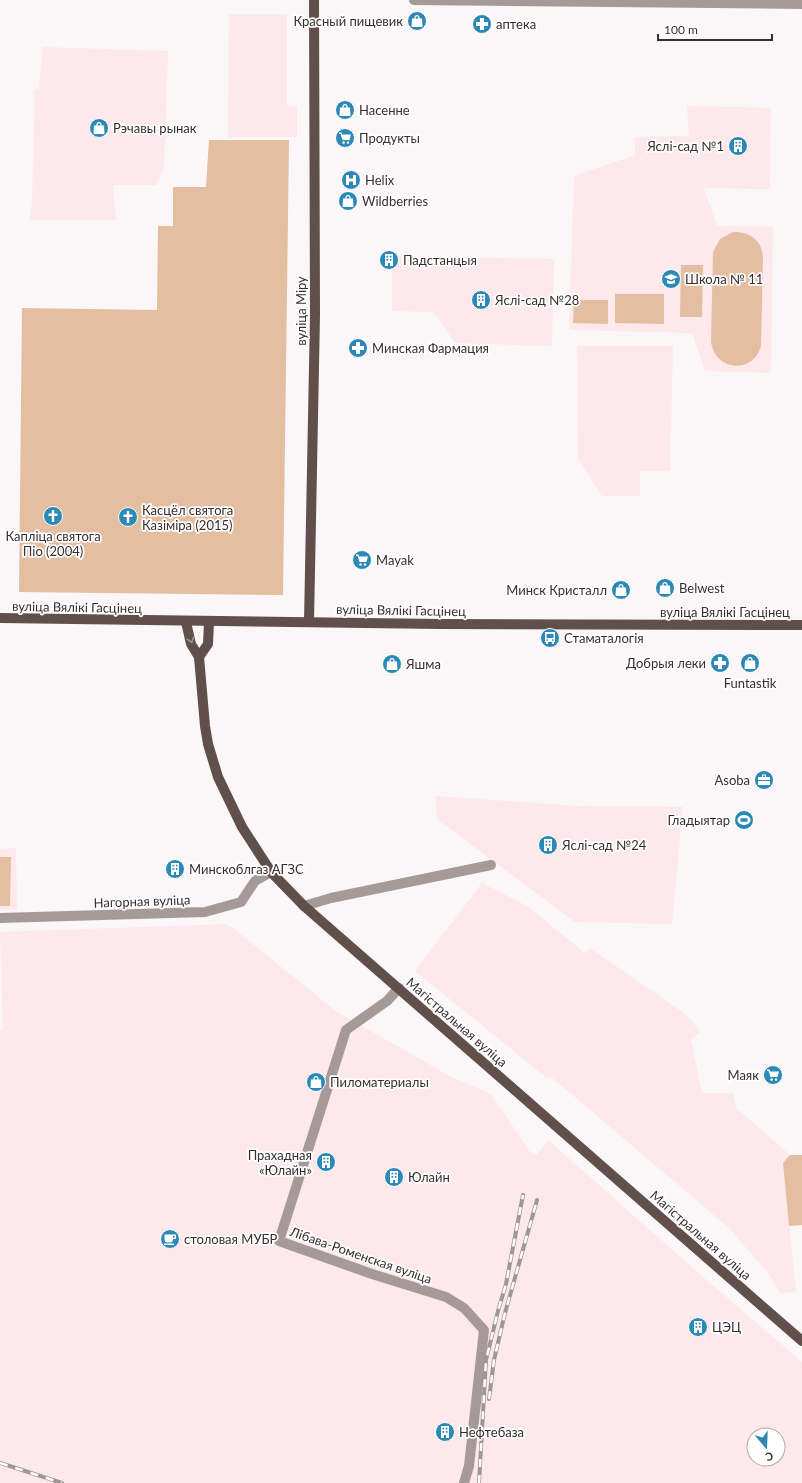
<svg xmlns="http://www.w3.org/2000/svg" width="802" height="1483" font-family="Lato,sans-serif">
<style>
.built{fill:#fde8eb;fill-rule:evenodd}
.green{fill:#e3bea1}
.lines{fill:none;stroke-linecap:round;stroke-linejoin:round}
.minor{stroke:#a59a98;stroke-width:10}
.major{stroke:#614f4b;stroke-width:10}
.rail-casing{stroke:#9e9697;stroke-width:4}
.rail{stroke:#fff;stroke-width:2.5;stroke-dasharray:8;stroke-linecap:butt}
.oneway{stroke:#a09593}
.labels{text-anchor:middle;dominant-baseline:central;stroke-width:3.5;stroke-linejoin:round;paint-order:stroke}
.poi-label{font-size:13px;fill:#382e2f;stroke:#fff;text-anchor:start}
.street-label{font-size:13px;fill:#382e2f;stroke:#fff}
</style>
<rect width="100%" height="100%" fill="#fbf6f7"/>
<g class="built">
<polygon points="229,14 287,14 287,106 297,107 297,137 228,137"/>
<polygon points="43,47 168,51 164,168 156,185 113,185 116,220 29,220 32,202 35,89 39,89"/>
<polygon points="687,106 771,108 770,189 704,188 717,226 773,227 771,373 705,371 692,333 569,330 574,176 635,155 635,137 689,136"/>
<polygon points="392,256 554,259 552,346 455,343 434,312 392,311"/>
<polygon points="577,346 673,346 670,471 640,471 640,496 602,496 578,458"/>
<polygon points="436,796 577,806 683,807 672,924 575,922 437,819"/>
<polygon points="16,848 17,909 0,910 0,849"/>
<polygon points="482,883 527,906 585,953 590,948 688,1016 700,1032 691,1040 702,1093 733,1093 736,1108 790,1155 783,1163 796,1292 780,1293 769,1274 728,1227 550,1076 547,1078 415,971"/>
<path d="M 228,924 L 337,1012 L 455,1079 L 491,1094 L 530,1152 L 537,1155 L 548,1140 L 703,1277 L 802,1362 L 802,1483 L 0,1483 L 0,1031 L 3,1029 L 0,932 ZM 754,1435 L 778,1435 L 778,1459 L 754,1459 Z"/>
</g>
<g class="green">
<polygon points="209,140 289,140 283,595 19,592 22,308 157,310 158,226 173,226 173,187 206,187"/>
<path d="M 733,232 C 750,231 762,241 763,257 L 761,346 C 753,375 714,371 711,341 L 713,252 L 720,239 Z"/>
<polygon points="681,265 703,265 702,317 680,317"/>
<polygon points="615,294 664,294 664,324 615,323"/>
<polygon points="574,300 608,300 608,324 573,323"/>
<polygon points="0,857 11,857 10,906 0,906"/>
<polygon points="790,1155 802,1155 802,1225 789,1226 783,1163"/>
</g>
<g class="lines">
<g class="minor">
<polyline points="414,0 802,4"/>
<polyline points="304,906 331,898 491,865"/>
<polyline points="0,918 205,912 241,902 255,881 271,872"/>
<polyline points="399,988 387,1001 346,1030 279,1241 372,1274 446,1297 464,1308 484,1330 469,1466 464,1483"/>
</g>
<g class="major">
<polyline points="0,618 439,624 802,625"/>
<polyline points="186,622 191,644 199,657 205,726 208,744 218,777 242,827 264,861 271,872 304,906 802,1341"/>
<polyline points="309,622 315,315 314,0"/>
<polyline points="199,657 208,644 209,622"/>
</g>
<defs>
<g id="rail">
<polyline points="489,1399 494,1360 505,1313 537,1200"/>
<polyline points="0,1463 62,1483"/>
<polyline points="479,1483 486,1360 498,1311 506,1284 523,1195"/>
</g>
</defs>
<use href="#rail" class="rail-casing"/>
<use href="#rail" class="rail"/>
</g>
<defs><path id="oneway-chevron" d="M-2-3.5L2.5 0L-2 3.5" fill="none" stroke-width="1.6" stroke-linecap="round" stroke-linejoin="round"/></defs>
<use class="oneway" href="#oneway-chevron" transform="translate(191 640) rotate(72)"/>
<defs>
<symbol id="shop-disc" viewBox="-11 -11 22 22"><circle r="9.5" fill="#2c88b4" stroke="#fff"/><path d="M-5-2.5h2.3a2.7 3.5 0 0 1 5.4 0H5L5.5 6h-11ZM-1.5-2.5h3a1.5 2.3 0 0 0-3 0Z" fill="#fff"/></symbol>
<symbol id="pharmacy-disc" viewBox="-11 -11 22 22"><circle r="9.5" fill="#2c88b4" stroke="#fff"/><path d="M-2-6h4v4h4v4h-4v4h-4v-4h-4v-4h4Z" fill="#fff"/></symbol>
<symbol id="supermarket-disc" viewBox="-11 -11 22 22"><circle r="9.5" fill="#2c88b4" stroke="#fff"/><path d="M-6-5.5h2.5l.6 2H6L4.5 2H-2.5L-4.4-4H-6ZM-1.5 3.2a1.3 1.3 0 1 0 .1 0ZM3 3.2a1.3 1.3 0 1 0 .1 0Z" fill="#fff"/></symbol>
<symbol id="building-disc" viewBox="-11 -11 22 22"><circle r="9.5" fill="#2c88b4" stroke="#fff"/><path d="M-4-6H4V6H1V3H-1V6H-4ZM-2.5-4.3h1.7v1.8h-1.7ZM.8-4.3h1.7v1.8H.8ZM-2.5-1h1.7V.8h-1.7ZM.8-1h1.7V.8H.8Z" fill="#fff"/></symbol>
<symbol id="hospital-disc" viewBox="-11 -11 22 22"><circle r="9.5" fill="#2c88b4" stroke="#fff"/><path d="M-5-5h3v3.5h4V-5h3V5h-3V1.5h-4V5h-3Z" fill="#fff"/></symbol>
<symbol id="school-disc" viewBox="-11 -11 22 22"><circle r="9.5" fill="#2c88b4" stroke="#fff"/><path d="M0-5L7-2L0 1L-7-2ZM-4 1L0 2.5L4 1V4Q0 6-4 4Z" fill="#fff"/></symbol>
<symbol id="church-disc" viewBox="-11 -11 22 22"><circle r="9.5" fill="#2c88b4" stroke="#fff"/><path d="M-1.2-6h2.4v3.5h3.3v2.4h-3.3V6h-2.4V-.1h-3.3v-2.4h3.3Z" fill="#fff"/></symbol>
<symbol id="bus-disc" viewBox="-11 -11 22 22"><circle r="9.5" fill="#2c88b4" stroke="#fff"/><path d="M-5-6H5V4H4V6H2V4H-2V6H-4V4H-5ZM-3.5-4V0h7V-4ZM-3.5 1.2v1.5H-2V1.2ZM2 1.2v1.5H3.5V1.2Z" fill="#fff"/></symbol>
<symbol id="office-disc" viewBox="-11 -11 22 22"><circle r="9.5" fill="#2c88b4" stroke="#fff"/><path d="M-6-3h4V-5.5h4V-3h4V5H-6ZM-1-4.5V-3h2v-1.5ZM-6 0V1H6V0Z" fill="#fff"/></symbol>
<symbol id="stadium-disc" viewBox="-11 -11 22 22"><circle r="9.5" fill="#2c88b4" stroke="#fff"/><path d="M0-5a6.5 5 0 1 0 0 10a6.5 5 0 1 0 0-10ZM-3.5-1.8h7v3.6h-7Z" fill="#fff"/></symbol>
<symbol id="cafe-disc" viewBox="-11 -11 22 22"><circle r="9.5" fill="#2c88b4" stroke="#fff"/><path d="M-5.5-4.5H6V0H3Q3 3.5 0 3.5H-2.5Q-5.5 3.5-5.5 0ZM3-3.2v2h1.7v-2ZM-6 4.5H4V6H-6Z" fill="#fff"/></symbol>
</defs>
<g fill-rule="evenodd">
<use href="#shop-disc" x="406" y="10" width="22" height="22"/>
<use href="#pharmacy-disc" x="471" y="13" width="22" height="22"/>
<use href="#shop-disc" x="334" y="99" width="22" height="22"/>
<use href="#shop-disc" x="88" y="117" width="22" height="22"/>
<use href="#supermarket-disc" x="334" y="127" width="22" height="22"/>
<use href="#building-disc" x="727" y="135" width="22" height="22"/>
<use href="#hospital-disc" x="340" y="169" width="22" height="22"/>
<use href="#shop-disc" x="337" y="190" width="22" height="22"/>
<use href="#building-disc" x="378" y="249" width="22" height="22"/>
<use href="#school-disc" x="660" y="268" width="22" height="22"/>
<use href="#building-disc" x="470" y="289" width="22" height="22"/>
<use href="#pharmacy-disc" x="347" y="337" width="22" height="22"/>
<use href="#church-disc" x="42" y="505" width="22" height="22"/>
<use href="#church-disc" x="117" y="506" width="22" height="22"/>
<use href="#supermarket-disc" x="351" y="549" width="22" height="22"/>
<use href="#shop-disc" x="654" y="577" width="22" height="22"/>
<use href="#shop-disc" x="610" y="579" width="22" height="22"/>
<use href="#bus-disc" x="539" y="627" width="22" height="22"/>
<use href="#pharmacy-disc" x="709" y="652" width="22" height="22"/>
<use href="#shop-disc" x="739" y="652" width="22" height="22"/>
<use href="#shop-disc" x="381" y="653" width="22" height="22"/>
<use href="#office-disc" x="753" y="769" width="22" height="22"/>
<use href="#stadium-disc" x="733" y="809" width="22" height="22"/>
<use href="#building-disc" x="537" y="834" width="22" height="22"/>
<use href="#building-disc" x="164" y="858" width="22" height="22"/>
<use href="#supermarket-disc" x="762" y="1064" width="22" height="22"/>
<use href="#shop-disc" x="305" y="1071" width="22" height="22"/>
<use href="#building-disc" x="315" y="1151" width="22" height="22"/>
<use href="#building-disc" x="383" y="1166" width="22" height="22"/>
<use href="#cafe-disc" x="159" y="1228" width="22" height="22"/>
<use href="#building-disc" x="687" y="1316" width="22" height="22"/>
<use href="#building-disc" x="434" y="1421" width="22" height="22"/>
</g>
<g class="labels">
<g class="poi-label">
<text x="403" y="21" text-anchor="end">Красный пищевик</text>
<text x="496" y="24">аптека</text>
<text x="359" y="110">Насенне</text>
<text x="113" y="128">Рэчавы рынак</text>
<text x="359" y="138">Продукты</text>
<text x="724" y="146" text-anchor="end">Яслі-сад №1</text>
<text x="365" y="180">Helix</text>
<text x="362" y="201">Wildberries</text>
<text x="403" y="260">Падстанцыя</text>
<text x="685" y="279">Школа № 11</text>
<text x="495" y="300">Яслі-сад №28</text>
<text x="372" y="348">Минская Фармация</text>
<text x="142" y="510">Касцёл святога<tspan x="142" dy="15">Казіміра (2015)</tspan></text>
<text x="53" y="536" text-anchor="middle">Капліца святога<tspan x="53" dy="15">Піо (2004)</tspan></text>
<text x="376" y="560">Mayak</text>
<text x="679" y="588">Belwest</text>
<text x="607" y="590" text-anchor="end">Минск Кристалл</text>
<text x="564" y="638">Стаматалогія</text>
<text x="706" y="663" text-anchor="end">Добрыя леки</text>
<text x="406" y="664">Яшма</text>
<text x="750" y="683" text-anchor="middle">Funtastik</text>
<text x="750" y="780" text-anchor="end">Asoba</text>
<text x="730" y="820" text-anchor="end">Гладыятар</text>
<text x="562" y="845">Яслі-сад №24</text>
<text x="189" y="869">Минскоблгаз АГЗС</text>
<text x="759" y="1075" text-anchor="end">Маяк</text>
<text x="330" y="1082">Пиломатериалы</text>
<text x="312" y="1155" text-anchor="end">Прахадная<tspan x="312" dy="15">«Юлайн»</tspan></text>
<text x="408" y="1177">Юлайн</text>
<text x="184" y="1239">столовая МУБР</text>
<text x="712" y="1327">ЦЭЦ</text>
<text x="459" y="1432">Нефтебаза</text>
</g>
<g class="street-label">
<text transform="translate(301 311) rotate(-90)">вуліца Міру</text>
<text transform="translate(77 607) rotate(1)">вуліца Вялікі Гасцінец</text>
<text transform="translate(401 610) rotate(1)">вуліца Вялікі Гасцінец</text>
<text x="725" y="612">вуліца Вялікі Гасцінец</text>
<text transform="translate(142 901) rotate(-2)">Нагорная вуліца</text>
<text transform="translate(457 1022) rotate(41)">Магістральная вуліца</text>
<text transform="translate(701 1235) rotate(41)">Магістральная вуліца</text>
<text transform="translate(361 1255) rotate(19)">Лібава-Роменская вуліца</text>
</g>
</g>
<g transform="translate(766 1447) rotate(161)"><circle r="19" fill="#ffffff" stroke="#afabac"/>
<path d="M0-3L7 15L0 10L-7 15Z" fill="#2c88b4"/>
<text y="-6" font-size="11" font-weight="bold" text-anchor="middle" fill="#382e2f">С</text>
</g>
<path d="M658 34v6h114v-6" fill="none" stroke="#382e2f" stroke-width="2"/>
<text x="664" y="34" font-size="12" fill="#382e2f" stroke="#ffffff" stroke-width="3" paint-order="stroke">100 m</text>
</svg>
